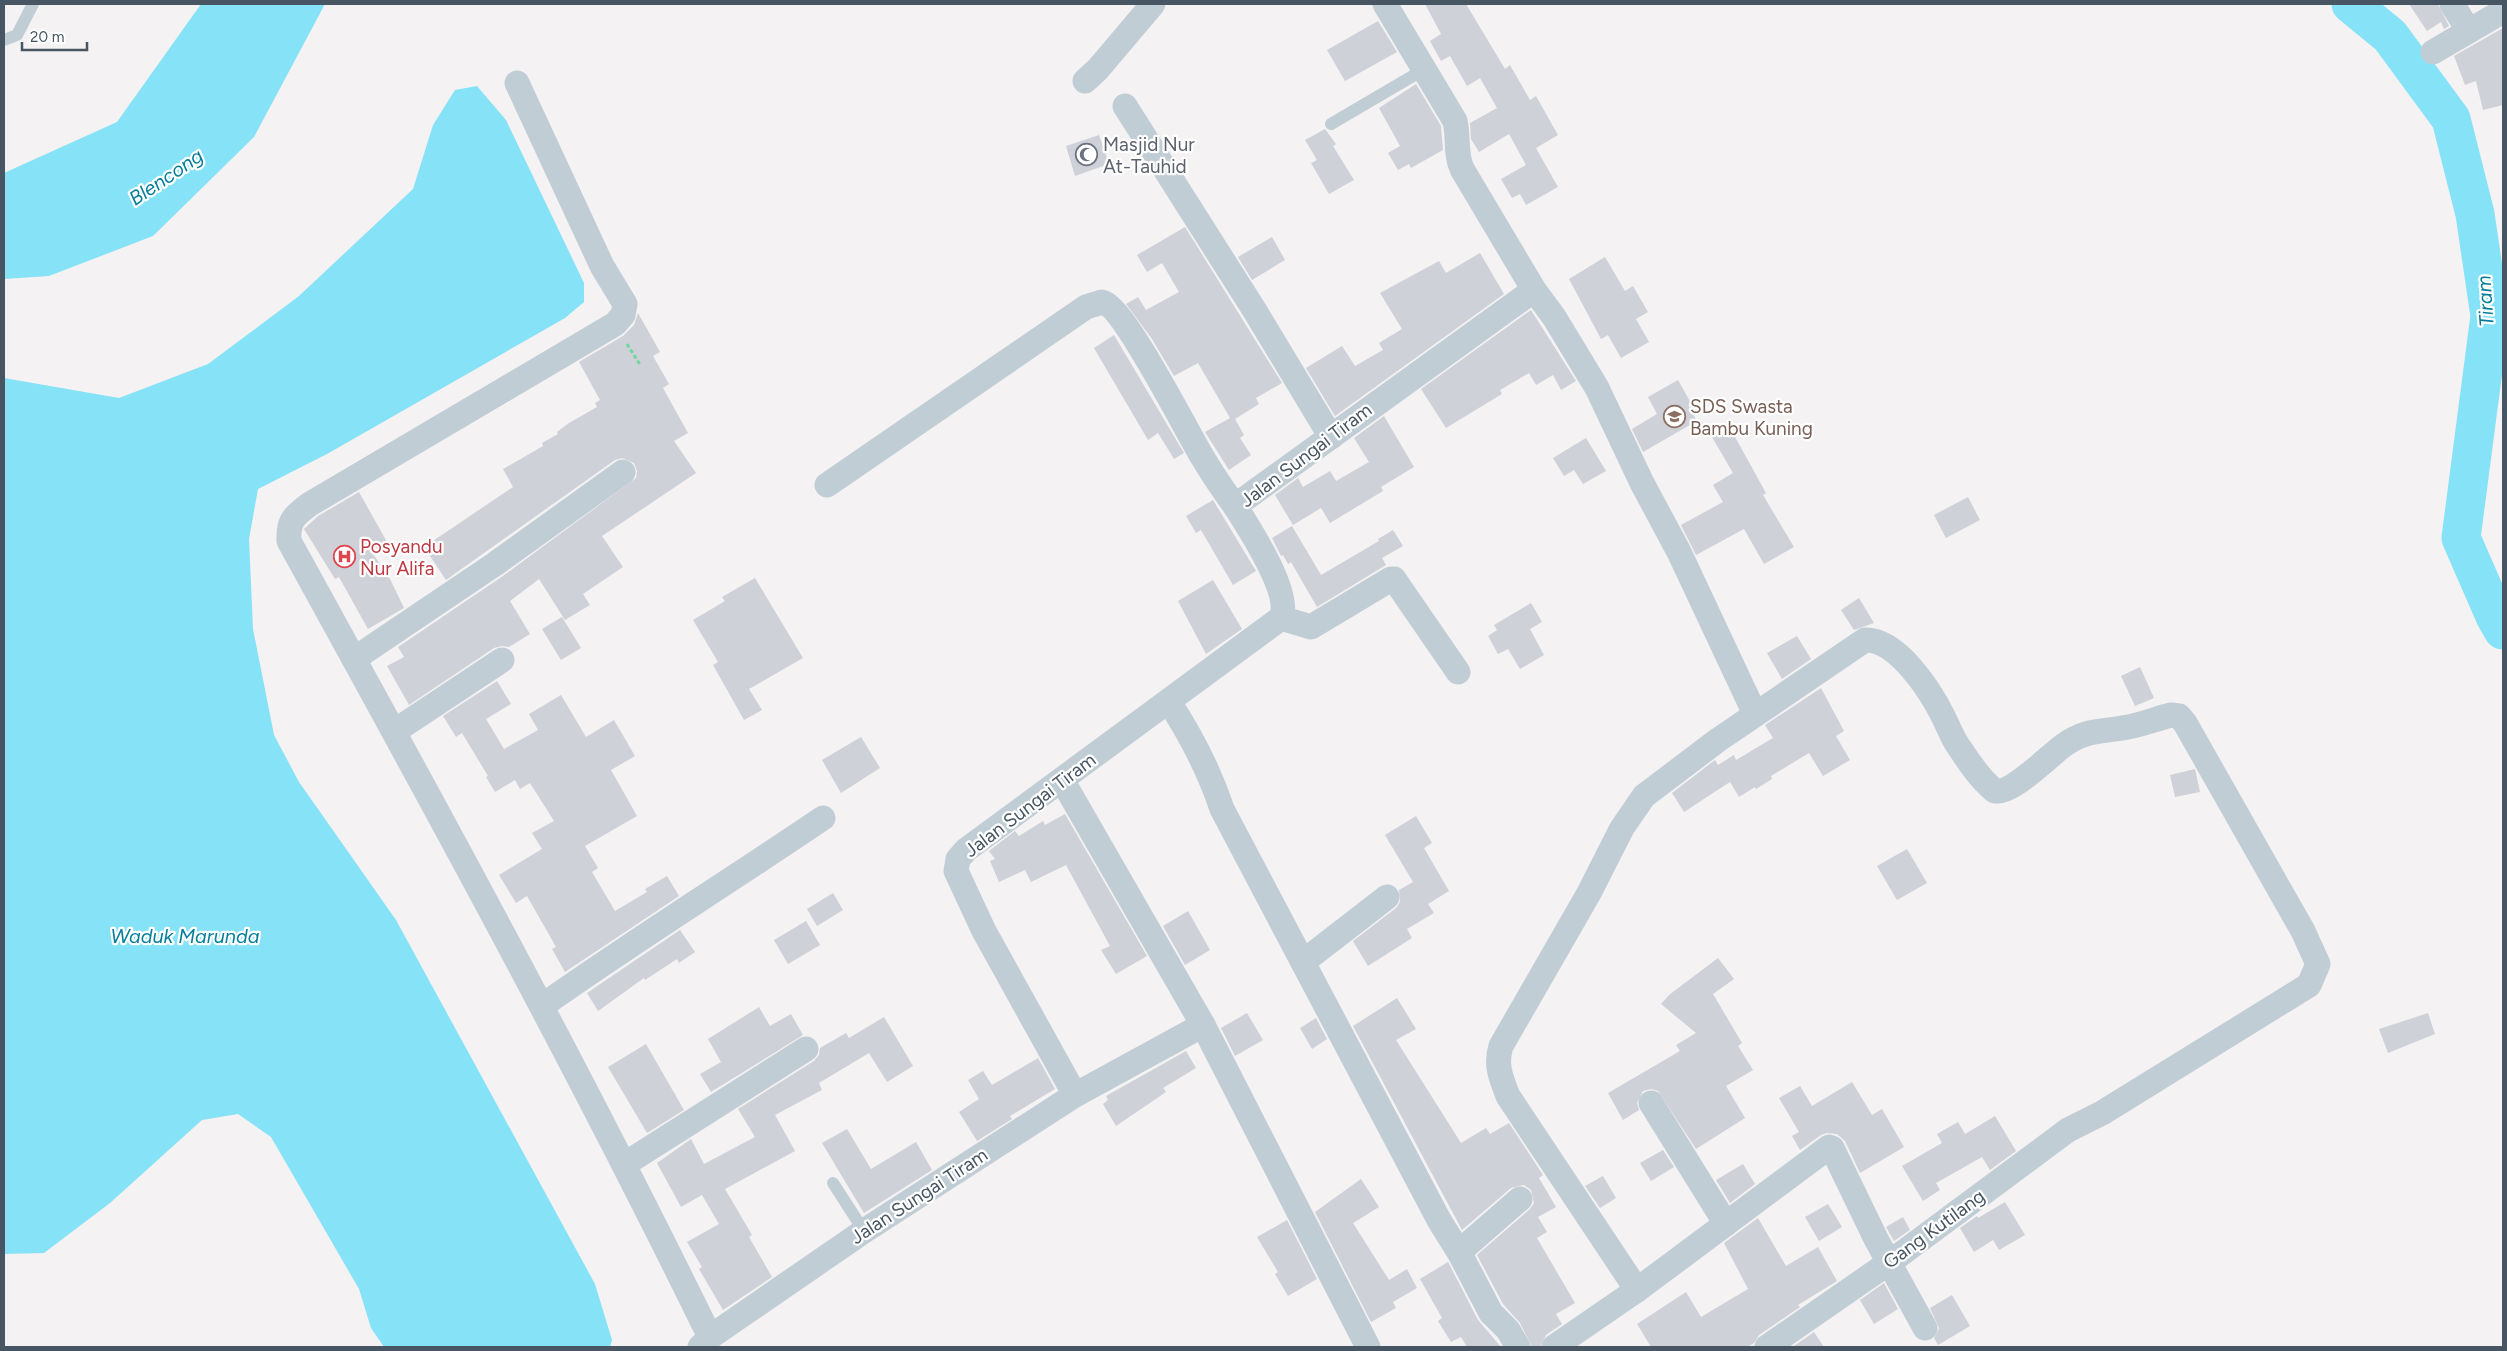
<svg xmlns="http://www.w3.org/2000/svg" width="2507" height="1351" font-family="Figtree,sans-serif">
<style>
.water{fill:#86e2f6}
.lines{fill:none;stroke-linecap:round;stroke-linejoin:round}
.river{stroke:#86e2f6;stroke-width:39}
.building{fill:#ced1d8}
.path{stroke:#71d7a2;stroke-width:3;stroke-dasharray:4 2.5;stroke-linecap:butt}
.lane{stroke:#c1cdd5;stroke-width:12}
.street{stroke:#c1cdd5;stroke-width:25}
.labels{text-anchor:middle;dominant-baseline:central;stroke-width:4.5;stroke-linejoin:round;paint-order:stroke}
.worship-label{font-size:19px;fill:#5b616d;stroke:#fff;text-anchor:start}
.education-label{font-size:19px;fill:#785e54;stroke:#fff;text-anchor:start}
.street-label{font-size:19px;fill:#475662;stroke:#fff}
.health-label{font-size:19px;fill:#be3a42;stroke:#fff;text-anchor:start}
.water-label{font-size:20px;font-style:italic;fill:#037e9a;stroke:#fff}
</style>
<rect width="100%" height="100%" fill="#f4f2f2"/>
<g class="water">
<polygon points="201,4 325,4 254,137 153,236 49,276 4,279 4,173 117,122"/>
<polygon points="477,86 506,120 584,283 584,302 565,318 327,454 258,489 249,539 253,629 274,735 299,782 396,920 595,1284 612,1340 610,1347 384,1347 371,1328 359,1289 271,1137 238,1114 202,1120 110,1203 44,1253 4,1254 4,378 119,398 208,364 299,296 413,189 433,125 455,90"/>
</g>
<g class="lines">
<polyline class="river" points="2351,4 2390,36 2451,119 2475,214 2490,316 2461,538 2495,616 2503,630"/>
</g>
<g class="building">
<polygon points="1425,4 1466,4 1505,69 1510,65 1530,100 1536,96 1558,135 1536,148 1558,187 1526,205 1520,194 1512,198 1501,179 1526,165 1509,134 1479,152 1471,139 1470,123 1497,108 1480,78 1467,86 1450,56 1441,61 1430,41 1441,34"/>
<polygon points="2409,4 2438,4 2449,26 2444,29 2441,22 2427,31"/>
<polygon points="1378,21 1397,52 1345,81 1327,50"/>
<polygon points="2503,28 2503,105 2483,110 2476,81 2465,85 2454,56"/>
<polygon points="1416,84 1441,126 1443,150 1411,168 1409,164 1398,170 1388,153 1400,146 1379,108"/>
<polygon points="1325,129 1336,144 1333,146 1354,180 1329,194 1311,163 1317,160 1305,140"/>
<polygon points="1099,135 1109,164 1075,176 1066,146"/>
<polygon points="1185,227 1282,383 1256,398 1259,404 1235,419 1244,435 1240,438 1251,455 1229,470 1205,432 1230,418 1198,363 1174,376 1152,339 1126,304 1138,297 1146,310 1179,292 1162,263 1147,272 1137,255"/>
<polygon points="1272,237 1285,260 1252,280 1238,257"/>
<polygon points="1480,253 1504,294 1335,416 1306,368 1342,346 1355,366 1383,350 1379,343 1402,329 1380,293 1439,261 1446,273"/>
<polygon points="1605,257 1625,291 1633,286 1648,312 1636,319 1649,342 1621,358 1608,335 1601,339 1569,279"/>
<polygon points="1531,310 1576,381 1561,390 1553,375 1536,385 1529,373 1500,390 1502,394 1446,428 1421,389"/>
<polygon points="638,313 660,352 653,356 669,384 663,388 688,433 674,441 696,473 602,536 623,567 583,594 590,605 565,620 539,579 510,601 530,634 509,647 502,646 494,648 409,705 387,666 404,657 398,647 503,576 636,478 637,471 634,463 622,458 615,460 446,580 424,547 513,487 503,469 543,446 542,443 558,434 557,432 569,423 597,407 595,403 600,400 579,362 623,336 634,325"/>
<polygon points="1114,335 1184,453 1174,459 1158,433 1148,440 1094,348"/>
<polygon points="1678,380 1691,403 1688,405 1697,421 1643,452 1632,429 1657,414 1648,397"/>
<polygon points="1384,416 1414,467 1381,487 1383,491 1330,523 1321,508 1293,525 1275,495 1298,478 1303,487 1330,471 1336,481 1369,462 1354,438"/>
<polygon points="1729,426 1766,493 1763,495 1794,547 1764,564 1744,529 1696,555 1681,525 1723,502 1713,485 1733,473 1712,437"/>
<polygon points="1586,438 1606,471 1583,484 1574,470 1564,476 1553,458"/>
<polygon points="359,492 387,542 371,551 390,579 404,608 368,629 339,577 335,579 304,529 318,516"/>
<polygon points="1968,497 1980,520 1946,538 1934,515"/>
<polygon points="1213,500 1256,571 1233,585 1201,530 1196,533 1186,516"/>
<polygon points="1292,526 1321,575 1379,541 1378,539 1393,530 1403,546 1382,558 1386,565 1317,607 1291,562 1288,564 1283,555 1281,556 1272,538"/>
<polygon points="755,578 803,658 749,689 762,710 744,720 713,665 718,662 693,620 725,601 722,597"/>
<polygon points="1213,580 1242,629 1206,654 1178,601"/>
<polygon points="1859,598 1874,623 1854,630 1841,610"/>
<polygon points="1531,603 1542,622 1530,629 1544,655 1520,669 1508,649 1498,654 1488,636 1497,630 1494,625"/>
<polygon points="562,617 581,648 561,660 542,629"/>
<polygon points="1797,636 1811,659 1782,679 1767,653"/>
<polygon points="2140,667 2154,698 2135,706 2121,676"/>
<polygon points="497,681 511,704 486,719 504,749 538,730 529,714 561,695 586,737 614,720 635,756 611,770 637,816 585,846 598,868 592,872 615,911 647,892 645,889 667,876 679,896 565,972 552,949 556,947 527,896 516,903 499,875 542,849 532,833 554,821 530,783 520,789 515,780 495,792 486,777 488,776 462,733 456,737 443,716"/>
<polygon points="1821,688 1844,731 1836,736 1850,760 1823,776 1809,753 1771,776 1772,779 1756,789 1755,787 1739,797 1730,782 1684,812 1672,793 1715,760 1718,765 1734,755 1736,760 1773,738 1765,725"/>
<polygon points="861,737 880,768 841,793 822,760"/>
<polygon points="2195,769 2200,792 2175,797 2170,775"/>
<polygon points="1065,814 1147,956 1116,974 1101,950 1110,946 1066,865 1031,882 1025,870 999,882 990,861 995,859 989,851 1015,831 1019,836 1043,821 1045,825"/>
<polygon points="1416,816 1432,843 1424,848 1449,891 1428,904 1434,913 1407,929 1412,938 1368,966 1353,941 1396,908 1400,902 1399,890 1413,882 1385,835"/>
<polygon points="1907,849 1927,883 1897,900 1877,866"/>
<polygon points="833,893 843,910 817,926 807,909"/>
<polygon points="1188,911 1210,950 1185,965 1163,926"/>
<polygon points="806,921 820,945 788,964 774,940"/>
<polygon points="680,930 695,952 679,963 677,959 645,980 644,978 598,1011 587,993"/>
<polygon points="1718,958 1734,979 1713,994 1742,1043 1738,1046 1753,1070 1726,1086 1745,1118 1696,1149 1658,1091 1651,1089 1643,1091 1637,1103 1639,1110 1623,1120 1608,1093 1680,1051 1676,1045 1696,1033 1661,1004 1669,995"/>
<polygon points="1397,998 1416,1029 1396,1040 1461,1143 1486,1128 1490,1134 1509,1123 1543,1175 1539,1178 1556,1207 1538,1217 1547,1232 1537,1238 1575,1303 1556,1314 1562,1324 1546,1335 1540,1347 1532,1347 1520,1323 1503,1304 1477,1255 1530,1209 1534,1203 1531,1190 1524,1185 1511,1188 1462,1230 1353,1026"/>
<polygon points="759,1007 770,1026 791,1014 803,1035 711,1092 700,1074 721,1062 708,1039"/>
<polygon points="1247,1013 1263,1040 1235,1056 1221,1028"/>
<polygon points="2428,1013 2435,1034 2388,1053 2379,1029"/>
<polygon points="884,1017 913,1066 887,1082 869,1053 819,1083 822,1090 775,1115 795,1151 725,1189 752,1235 749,1237 772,1277 723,1310 699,1269 702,1267 687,1242 719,1224 702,1195 681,1207 657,1163 691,1139 704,1164 755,1137 738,1109 814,1061 819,1055 820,1048 846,1033 849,1038"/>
<polygon points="1316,1018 1327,1039 1312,1049 1300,1028"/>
<polygon points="646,1044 684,1110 647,1133 608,1067"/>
<polygon points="1186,1051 1196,1068 1163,1088 1166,1092 1116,1126 1103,1104 1108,1100 1106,1096"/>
<polygon points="1038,1058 1055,1089 1010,1116 1012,1119 977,1141 959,1112 979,1099 968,1080 983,1071 992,1085"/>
<polygon points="1852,1082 1872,1115 1882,1109 1904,1147 1860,1173 1845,1141 1837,1134 1827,1133 1821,1135 1800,1150 1792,1136 1799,1132 1779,1098 1800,1086 1812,1106"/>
<polygon points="1995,1116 2016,1151 1990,1170 1982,1157 1936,1183 1940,1190 1923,1201 1902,1166 1942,1143 1937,1134 1958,1122 1965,1134"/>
<polygon points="847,1129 871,1169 916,1142 932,1170 864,1213 822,1143"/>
<polygon points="1663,1150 1674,1167 1651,1181 1640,1163"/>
<polygon points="1743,1164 1755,1184 1730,1203 1716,1180"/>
<polygon points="1603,1176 1616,1198 1600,1208 1585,1186"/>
<polygon points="1361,1179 1379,1207 1353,1223 1389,1280 1407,1269 1417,1288 1393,1302 1396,1308 1371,1322 1315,1212"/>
<polygon points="2005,1202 2025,1235 1999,1250 1993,1240 1974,1252 1960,1228 1977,1216 1978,1218"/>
<polygon points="1828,1204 1842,1227 1819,1241 1805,1217"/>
<polygon points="1903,1217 1910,1230 1894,1241 1886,1227"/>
<polygon points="1758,1218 1786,1266 1818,1247 1837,1281 1798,1305 1800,1307 1759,1335 1754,1343 1747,1347 1651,1347 1637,1324 1686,1292 1701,1317 1748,1289 1724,1243"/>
<polygon points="1287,1220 1317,1279 1288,1296 1275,1274 1278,1272 1257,1237"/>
<polygon points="1448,1262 1478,1320 1501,1347 1467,1347 1461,1337 1451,1342 1438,1321 1442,1318 1420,1279"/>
<polygon points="1884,1283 1898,1309 1874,1324 1860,1300"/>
<polygon points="1952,1295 1970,1326 1938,1345 1934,1338 1939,1328 1930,1308"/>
<polygon points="1814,1332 1824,1347 1794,1347 1794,1346"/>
</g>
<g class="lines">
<polyline class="path" points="627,344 641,366"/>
<g class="lane">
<polyline points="4,40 17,35 33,4"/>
<polyline points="1331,124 1423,70"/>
<polyline points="833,1183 864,1231"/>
</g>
<g class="street">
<path d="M 1385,4 L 1455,121 C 1459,138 1455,154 1462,169 L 1534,290 L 1554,317 L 1597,388 L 1642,483 L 1679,552 L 1755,714"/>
<polyline points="2452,4 2469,31"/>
<polyline points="2433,52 2503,11"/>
<polyline points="1085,81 1098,69 1153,4"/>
<path d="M 517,83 L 602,266 L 625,304 L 623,315 L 615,324 L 310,504 C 294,516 288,520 289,541 C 434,804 578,1067 710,1337"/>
<polyline points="1125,106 1255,311 1331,437"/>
<path d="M 827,485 L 1086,307 L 1102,302 C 1124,306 1188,434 1203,458 C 1213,475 1224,491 1235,506"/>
<polyline points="1281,618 1311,627 1391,579 1394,579 1458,672"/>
<polyline points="354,659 495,564 623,472"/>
<path d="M 1169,702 C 1192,737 1209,770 1222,809 L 1439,1220 L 1459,1252 L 1491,1313 L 1508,1330 L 1518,1347"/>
<polyline points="395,731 502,660"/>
<polyline points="1062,780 1203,1025 1368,1347"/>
<polyline points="1303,962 1387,897"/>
<path d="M 542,1006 C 634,941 730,881 823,818"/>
<polyline points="1075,1095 1203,1025"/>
<polyline points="1651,1103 1726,1224"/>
<polyline points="625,1164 806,1049"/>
<polyline points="1459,1252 1520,1199"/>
<path d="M 1637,1290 L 1508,1096 C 1501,1078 1495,1065 1501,1046 L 1589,893 L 1622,828 L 1644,796 L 1718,740 L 1865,640 C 1897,639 1930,690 1943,716 C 1949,728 1953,740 1961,750 C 1970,764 1982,781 1995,791 C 2012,794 2049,756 2064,745 C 2085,730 2099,732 2122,728 C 2139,726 2155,719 2171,715 L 2179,716 L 2185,723 L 2303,931 L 2318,964 L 2309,985 L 2102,1113 L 2068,1130 L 1897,1257 L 1767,1347"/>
<path d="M 700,1347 L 710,1337 L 864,1231 L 1075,1095 L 984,931 L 956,871 L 958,859 L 966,850 L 1281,618 C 1292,594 1249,528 1235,506 L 1534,290"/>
<polyline points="1554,1347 1637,1290 1829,1147 1832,1148 1876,1239 1925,1328"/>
</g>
</g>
<defs>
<symbol id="mosque-ring" viewBox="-11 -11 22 22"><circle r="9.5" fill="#fff" stroke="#6b7280" stroke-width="1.5"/><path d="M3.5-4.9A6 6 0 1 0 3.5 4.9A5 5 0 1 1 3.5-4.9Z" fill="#6b7280"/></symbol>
<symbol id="school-ring" viewBox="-11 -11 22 22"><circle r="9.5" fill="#fff" stroke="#8d6e63" stroke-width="1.5"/><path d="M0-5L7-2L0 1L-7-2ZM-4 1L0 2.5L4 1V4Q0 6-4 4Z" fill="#8d6e63"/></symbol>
<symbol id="hospital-ring" viewBox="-11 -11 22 22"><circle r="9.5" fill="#fff" stroke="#e0444e" stroke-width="1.5"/><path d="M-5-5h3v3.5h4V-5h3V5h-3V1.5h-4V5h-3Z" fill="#e0444e"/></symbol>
</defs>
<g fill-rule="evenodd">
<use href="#mosque-ring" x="1074" y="142" width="25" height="25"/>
<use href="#school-ring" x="1662" y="404" width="25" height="25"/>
<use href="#hospital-ring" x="332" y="544" width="25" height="25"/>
</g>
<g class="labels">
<g class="worship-label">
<text x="1103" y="144">Masjid Nur<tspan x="1103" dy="22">At-Tauhid</tspan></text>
</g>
<g class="education-label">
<text x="1690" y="406">SDS Swasta<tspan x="1690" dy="22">Bambu Kuning</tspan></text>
</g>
<g class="street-label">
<text transform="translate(1306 455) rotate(-37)">Jalan Sungai Tiram</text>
<text transform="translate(1030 805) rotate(-37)">Jalan Sungai Tiram</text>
<text transform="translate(919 1196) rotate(-33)">Jalan Sungai Tiram</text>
<text transform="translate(1934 1229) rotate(-36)">Gang Kutilang</text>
</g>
<g class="health-label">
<text x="360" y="546">Posyandu<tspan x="360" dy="22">Nur Alifa</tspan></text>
</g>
<g class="water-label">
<text transform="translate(166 177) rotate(-34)">Blencong</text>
<text transform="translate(2485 301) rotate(-94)">Tiram</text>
<text x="185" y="936">Waduk Marunda</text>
</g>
</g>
<rect width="2507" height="1351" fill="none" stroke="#475662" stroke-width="10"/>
<path d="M22 42v8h65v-8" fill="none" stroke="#475662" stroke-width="2.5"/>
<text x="30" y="42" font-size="15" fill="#475662" stroke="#ffffff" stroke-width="4" paint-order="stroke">20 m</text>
</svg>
